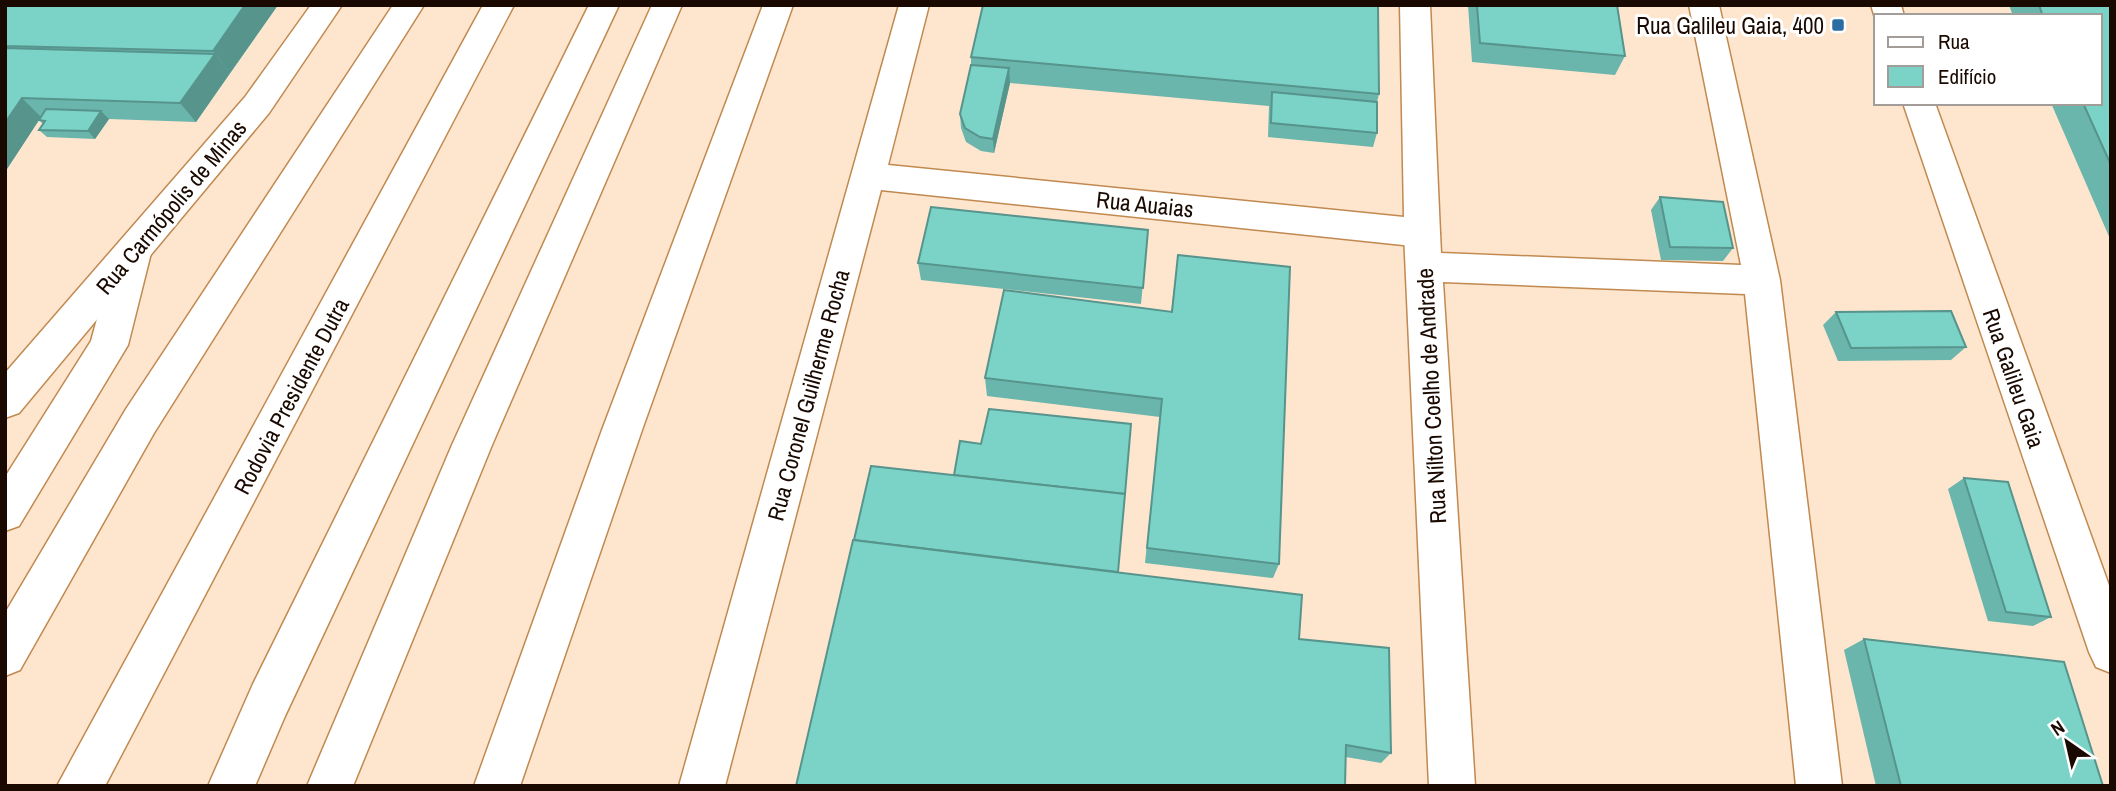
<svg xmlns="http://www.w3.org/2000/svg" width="2116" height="791" font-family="'Archivo Narrow',sans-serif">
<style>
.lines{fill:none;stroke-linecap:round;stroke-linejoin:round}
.minor-casing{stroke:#c1894f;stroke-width:3}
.major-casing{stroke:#c1894f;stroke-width:3}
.highway-casing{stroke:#c1894f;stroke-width:3}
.minor{fill:#fff;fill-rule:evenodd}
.major{fill:#fff;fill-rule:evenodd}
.highway{fill:#fff;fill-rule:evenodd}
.wall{fill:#6ab5ac}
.shaded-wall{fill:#56948c}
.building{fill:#7bd3c8;stroke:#56948c;stroke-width:2}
.poi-dot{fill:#296da3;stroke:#fff;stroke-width:2.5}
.labels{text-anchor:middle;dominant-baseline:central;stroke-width:6;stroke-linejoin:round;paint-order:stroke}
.poi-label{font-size:23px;fill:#190900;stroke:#fff;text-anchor:end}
.street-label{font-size:23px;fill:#190900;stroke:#fff}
</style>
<rect width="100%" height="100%" fill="#fde5ce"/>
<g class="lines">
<defs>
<g id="minor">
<polygon points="1689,5 1719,5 1780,280 1842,786 1796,786 1745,294 1443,282 1475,786 1429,786 1404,233 1410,223 1422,219 1434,223 1440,233 1441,253 1741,265"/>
<polygon points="1871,5 1901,5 1904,16 1876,16 1876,21"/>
<polygon points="1903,103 1935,103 2111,591 2111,673 2096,667 2089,652"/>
</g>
<g id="major">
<polygon points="311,5 342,5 269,113 19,413 5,418 5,373 245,97"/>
<polygon points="899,5 929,5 888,165 1404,217 1400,5 1430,5 1440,233 1434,243 1422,247 881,190 725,786 679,786"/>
</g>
<g id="highway">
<polygon points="393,5 424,5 154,433 20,670 5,676 5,613 126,409"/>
<polygon points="483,5 514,5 105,786 57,786"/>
<polygon points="589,5 619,5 285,716 255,786 208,786 253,684"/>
<polygon points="652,5 682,5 492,445 353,786 307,786 452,445"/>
<polygon points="763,5 793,5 642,430 520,786 474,786 602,430"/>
<polygon points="133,239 146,243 151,253 128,345 19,526 5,531 5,477 91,341 115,253 120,243"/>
</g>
</defs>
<use href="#minor" class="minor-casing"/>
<use href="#major" class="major-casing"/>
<use href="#highway" class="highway-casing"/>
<use href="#minor" class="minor"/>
<use href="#major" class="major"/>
<use href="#highway" class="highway"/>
</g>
<g class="wall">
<polygon points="5,5 278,5 196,122 109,119 95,139 47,137 39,130 43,124 39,120 41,117 5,172"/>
<polygon points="1468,5 1617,5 1625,56 1615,75 1472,62"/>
<polygon points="2009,5 2111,5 2111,241 2051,103 2100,103 2100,16 2013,16"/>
<polygon points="971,57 1379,94 1377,102 1377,133 1373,147 1268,137 1269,106 1010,83 994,153 981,151 966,142 961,128 960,114 971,65"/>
<polygon points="1660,197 1733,248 1723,261 1661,260 1651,210"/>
<polygon points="1148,230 1141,304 921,280 918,263"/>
<polygon points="1178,255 1279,564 1273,578 1145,563 1160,417 987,396 985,378 1171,312"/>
<polygon points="1836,312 1966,347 1951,360 1838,361 1823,325"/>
<polygon points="1964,478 2051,617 2033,626 1988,621 1948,489"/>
<polygon points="854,540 1118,572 1299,639 1391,753 1381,763 1346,757"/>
<polygon points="1864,639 2103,786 1876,786 1844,650"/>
</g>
<g class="shaded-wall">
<polygon points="245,5 278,5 230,73 213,51"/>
<polygon points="215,54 230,73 196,122 180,103"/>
<polygon points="1009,68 1010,83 994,153 993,139"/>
<polygon points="22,98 41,117 5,172 5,123"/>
<polygon points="101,111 109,119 95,139 88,131"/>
</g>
<g class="building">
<polygon points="5,5 245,5 213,51 5,46"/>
<polygon points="983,5 1378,5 1379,94 971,57"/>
<polygon points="1477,5 1617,5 1625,56 1480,43"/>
<polygon points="2039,5 2111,5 2111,165 2083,103 2100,103 2100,16 2043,16"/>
<polygon points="5,48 215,54 180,103 22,98 5,123"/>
<polygon points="971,65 1009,68 993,139 980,137 965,128 960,114"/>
<polygon points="1272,92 1377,102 1377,133 1271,123"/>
<polygon points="46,109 101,111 88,131 39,130 45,121 39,120"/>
<polygon points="1660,197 1723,202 1733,248 1670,247"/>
<polygon points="931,207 1148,230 1143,288 918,263"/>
<polygon points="1178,255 1290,267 1279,564 1147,548 1162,399 985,378 1004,290 1172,312"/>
<polygon points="1951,311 1966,347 1851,348 1836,312"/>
<polygon points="989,409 1131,424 1125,494 954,475 960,441 981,444"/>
<polygon points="871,466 1125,494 1118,572 854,540"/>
<polygon points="1964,478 2008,482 2051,617 2006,612"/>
<polygon points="853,540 1302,595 1299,639 1389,648 1391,753 1346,745 1345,786 796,786"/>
<polygon points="1864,639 2064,662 2103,786 1901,786"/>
</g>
<rect class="poi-dot" x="1831" y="18" width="14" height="14" rx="3.5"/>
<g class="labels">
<g class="poi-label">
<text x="1824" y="25">Rua Galileu Gaia, 400</text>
</g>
<g class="street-label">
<text transform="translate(1145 204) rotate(6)">Rua Auaias</text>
<text transform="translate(171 207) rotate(-50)">Rua Carmópolis de Minas</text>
<text transform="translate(2014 378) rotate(71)">Rua Galileu Gaia</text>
<text transform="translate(808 395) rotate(-75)">Rua Coronel Guilherme Rocha</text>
<text transform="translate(291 396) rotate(-62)">Rodovia Presidente Dutra</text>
<text transform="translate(1431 396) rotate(-93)">Rua Nílton Coelho de Andrade</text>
</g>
</g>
<rect width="2116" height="791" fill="none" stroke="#190900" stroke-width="14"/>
<rect x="1874" y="14" width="228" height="91" fill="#ffffff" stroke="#a39d99" stroke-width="2"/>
<rect x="1888" y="37" width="35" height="10" fill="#ffffff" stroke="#a39d99" stroke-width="2"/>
<text x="1938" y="49" font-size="21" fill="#190900">Rua</text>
<rect x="1888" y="66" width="35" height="21" fill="#7bd3c8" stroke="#a39d99" stroke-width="2"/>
<text x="1938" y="84" font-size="21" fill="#190900">Edifício</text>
<g transform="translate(2067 742) rotate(326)" stroke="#ffffff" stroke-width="5" paint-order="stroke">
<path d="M0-5L12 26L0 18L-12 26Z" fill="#190900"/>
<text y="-10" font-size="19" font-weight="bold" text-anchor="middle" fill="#190900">N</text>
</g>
</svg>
